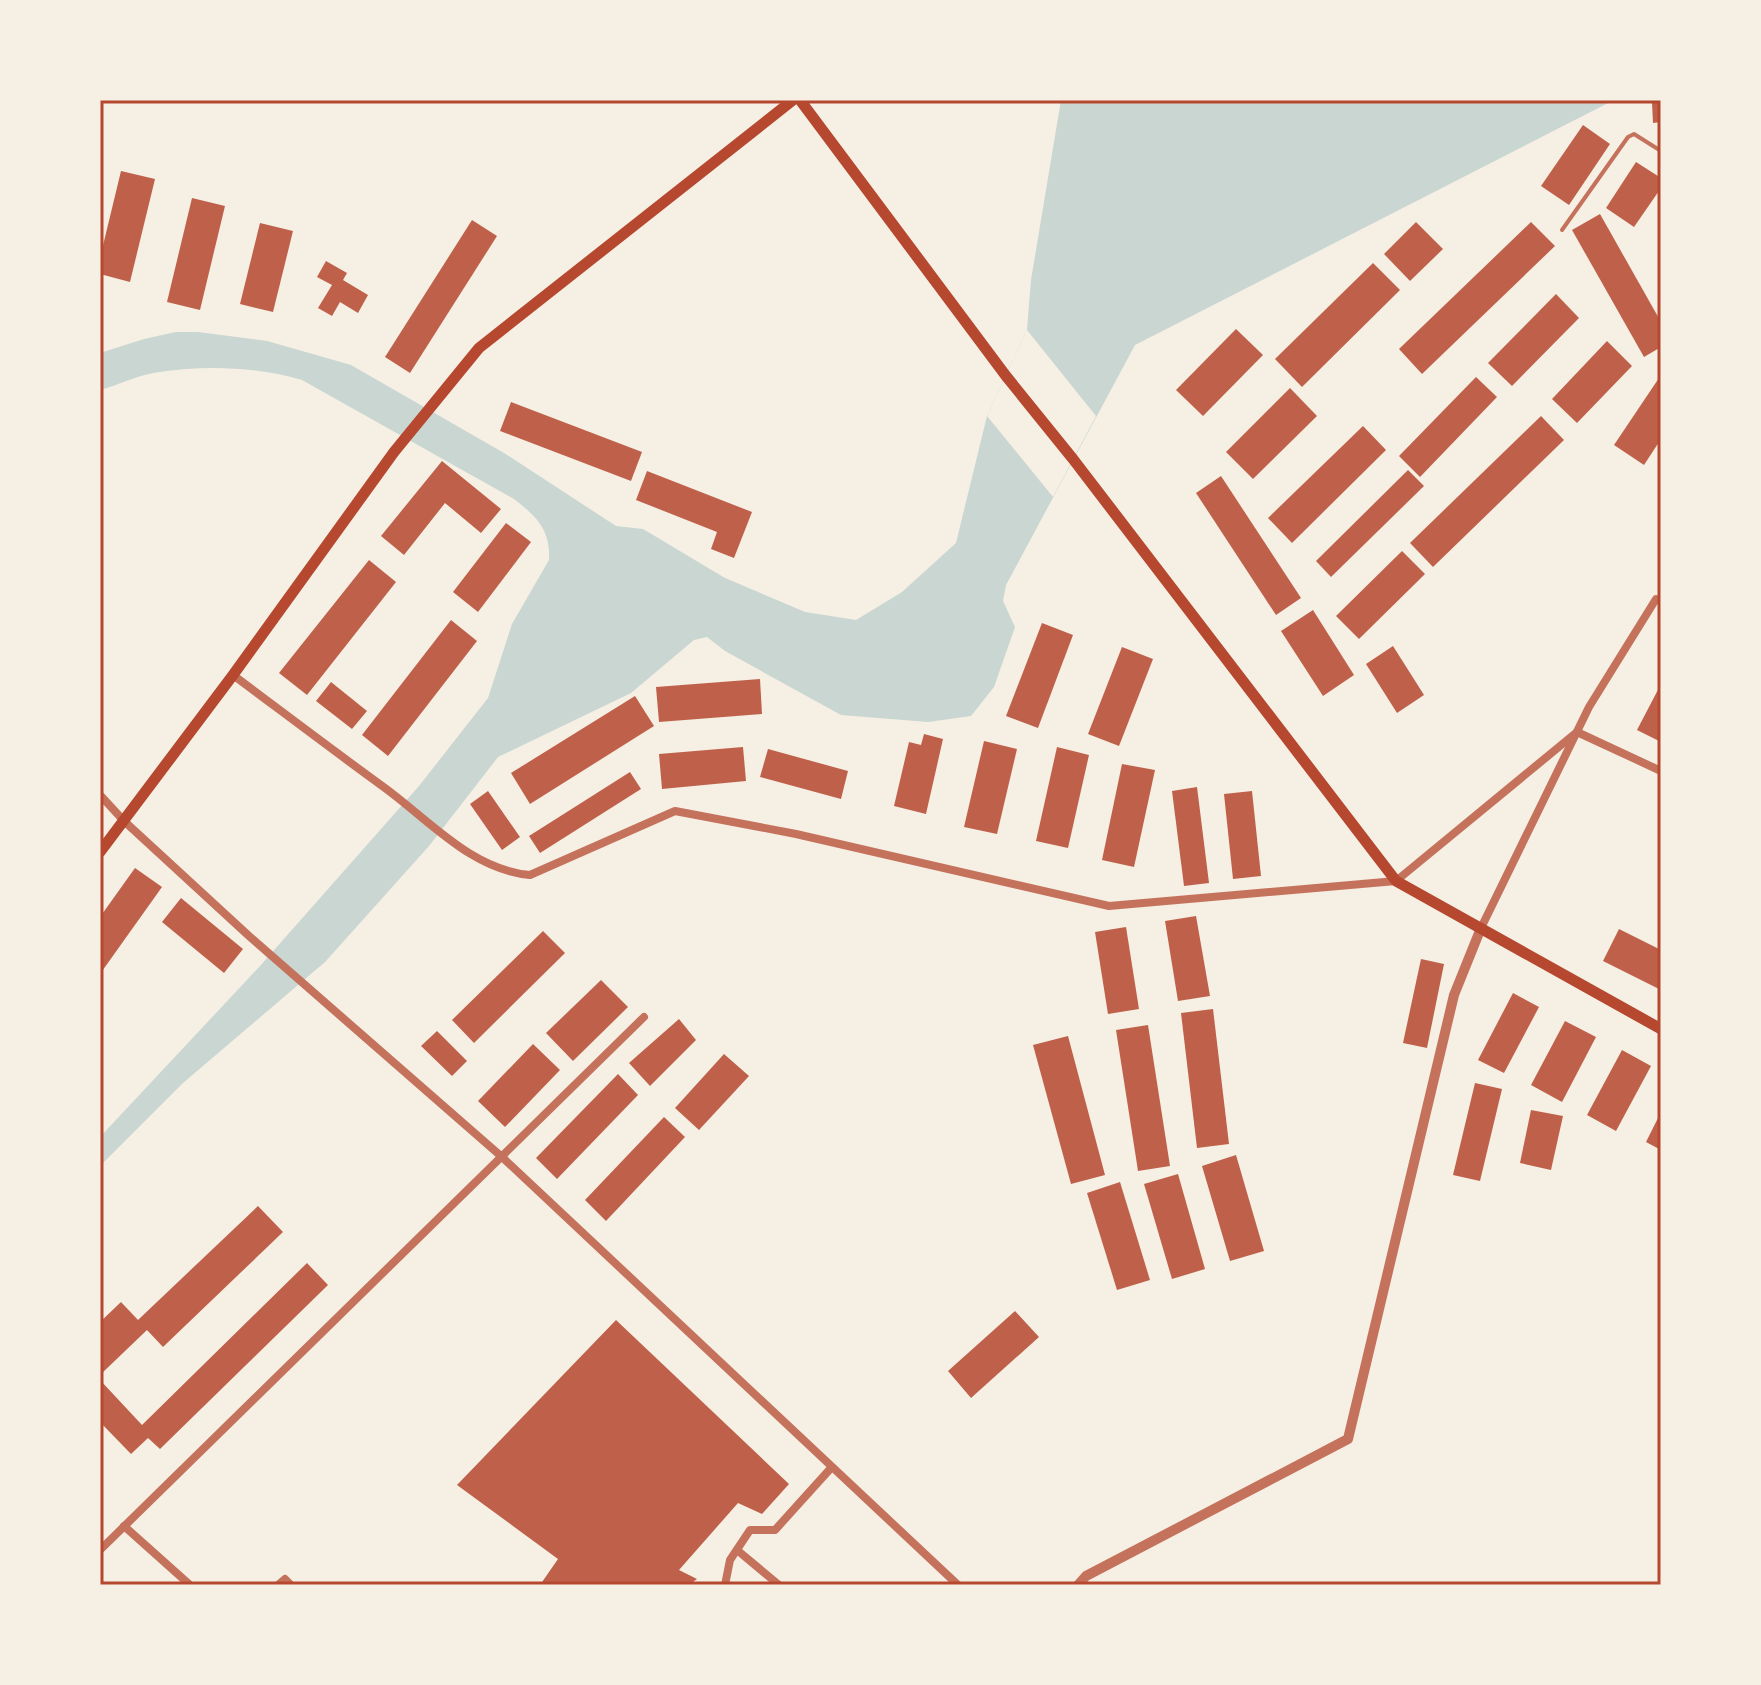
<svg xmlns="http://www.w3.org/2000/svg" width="1761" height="1685" font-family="'PT Sans',sans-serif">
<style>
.water{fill:#c9d6d2}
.pier{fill:#f6efe4}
.building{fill:#bf614a}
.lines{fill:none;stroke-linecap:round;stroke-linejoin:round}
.service{stroke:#c5725c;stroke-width:4}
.minor{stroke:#c5725c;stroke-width:8}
.tertiary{stroke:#c5725c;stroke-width:10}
.secondary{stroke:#b5482f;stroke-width:11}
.neatline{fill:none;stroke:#b5482f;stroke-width:3}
</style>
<rect width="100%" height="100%" fill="#f6efe4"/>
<path class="water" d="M 1061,100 L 1614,100 L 1135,345 L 1006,585 L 1003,601 L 1015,627 L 994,687 L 971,716 L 928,722 L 841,715 L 725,651 L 707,637 L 694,640 L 631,693 L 498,757 L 429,846 L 325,962 L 183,1083 L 100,1166 L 100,1137 L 260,966 L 419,786 L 488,698 L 512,624 L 549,560 C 551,530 536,516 514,499 L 302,380 C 254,366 203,365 153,373 C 136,376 118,385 100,390 L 100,353 L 144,339 L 176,332 L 198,332 L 267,341 L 351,365 L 504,453 L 616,526 L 643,529 L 725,578 L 805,612 L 856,620 L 902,592 L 956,543 L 987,416 L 1027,330 L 1031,280 Z"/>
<polygon class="pier" points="1027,330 1096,416 1053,497 987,416"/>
<g class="building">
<polygon points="1661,102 1661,122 1653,123 1652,103"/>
<polygon points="1583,125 1610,144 1569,205 1541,186"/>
<polygon points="1636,162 1661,178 1661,188 1634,227 1606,208"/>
<polygon points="121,171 155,179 130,282 100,274 100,258"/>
<polygon points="192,198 225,206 200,310 167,302"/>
<polygon points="1600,214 1661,322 1661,347 1644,357 1572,230"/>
<polygon points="472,220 497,236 410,373 385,357"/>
<polygon points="1416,222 1443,249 1410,281 1384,254"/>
<polygon points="1531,222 1555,246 1422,374 1399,349"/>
<polygon points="260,223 293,231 273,312 240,304"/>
<polygon points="326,261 347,273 343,280 368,295 358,313 340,302 332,316 318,308 332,285 317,277"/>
<polygon points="1373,263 1400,290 1302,387 1275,359"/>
<polygon points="1556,294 1579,318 1512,386 1488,363"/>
<polygon points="1236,329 1263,355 1203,416 1176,390"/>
<polygon points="1607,341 1632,366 1577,423 1552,399"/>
<polygon points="1661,375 1661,439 1644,465 1614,445"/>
<polygon points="1476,377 1497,397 1420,477 1399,456"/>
<polygon points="1290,388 1317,416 1253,479 1226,452"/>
<polygon points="511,402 642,452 631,481 500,431"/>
<polygon points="1541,416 1564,440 1433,567 1410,543"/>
<polygon points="1363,426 1386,450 1292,543 1268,518"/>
<polygon points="442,461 501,509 481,533 445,503 404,555 381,536"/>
<polygon points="1408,470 1424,486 1331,577 1316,561"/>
<polygon points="647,471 752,512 734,558 711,549 717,532 636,500"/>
<polygon points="1221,476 1301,598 1276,615 1196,493"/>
<polygon points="506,523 531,542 478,612 453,592"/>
<polygon points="1402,551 1425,574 1359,639 1336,616"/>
<polygon points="369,560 396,582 307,695 279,673"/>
<polygon points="1313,610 1354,675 1323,696 1281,631"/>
<polygon points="451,620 477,641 388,756 362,735"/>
<polygon points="1042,623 1073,635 1038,728 1006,716"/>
<polygon points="1393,646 1424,695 1397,713 1366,664"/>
<polygon points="1122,647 1153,659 1119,746 1088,734"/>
<polygon points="760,679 762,714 659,722 656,687"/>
<polygon points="331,682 367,711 352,729 316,701"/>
<polygon points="1661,684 1661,742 1637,730"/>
<polygon points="635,696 654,726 530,804 511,773"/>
<polygon points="924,734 943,739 926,814 894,806 909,742 921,745"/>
<polygon points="984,741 1017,749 997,834 964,827"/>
<polygon points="743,747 746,781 662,789 659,754"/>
<polygon points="1057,747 1089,755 1068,848 1036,841"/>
<polygon points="768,749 848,771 841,799 760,777"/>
<polygon points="1122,764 1155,770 1134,867 1102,860"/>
<polygon points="630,772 641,789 540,853 529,836"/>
<polygon points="1197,787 1209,883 1184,886 1172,791"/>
<polygon points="488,791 520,837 502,850 470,804"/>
<polygon points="1252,791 1261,876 1233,879 1224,794"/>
<polygon points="135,868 162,887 100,974 100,917"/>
<polygon points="181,898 243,949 224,973 162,922"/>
<polygon points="1196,916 1210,996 1178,1001 1165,921"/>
<polygon points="1126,927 1139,1009 1108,1014 1095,932"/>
<polygon points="1619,929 1661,950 1661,990 1603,961"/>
<polygon points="543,931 565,953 474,1043 452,1020"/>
<polygon points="1421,959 1444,964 1427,1048 1403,1043"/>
<polygon points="601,980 628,1007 573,1061 546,1033"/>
<polygon points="1513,993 1539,1007 1504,1073 1478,1060"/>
<polygon points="1213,1009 1229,1144 1197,1148 1181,1013"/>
<polygon points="679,1019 696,1040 650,1086 629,1063"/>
<polygon points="1565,1021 1596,1037 1562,1102 1531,1085"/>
<polygon points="1148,1025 1170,1166 1138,1171 1116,1030"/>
<polygon points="437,1031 467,1061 452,1076 421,1046"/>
<polygon points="1068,1036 1105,1175 1071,1184 1033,1045"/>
<polygon points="533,1044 560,1070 505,1127 478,1101"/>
<polygon points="1622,1050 1651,1066 1616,1131 1587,1115"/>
<polygon points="724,1054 749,1076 699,1130 675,1108"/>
<polygon points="618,1074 638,1095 557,1179 536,1158"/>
<polygon points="1475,1083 1502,1089 1480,1181 1453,1175"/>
<polygon points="1531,1110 1563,1116 1551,1170 1520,1163"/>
<polygon points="1661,1112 1661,1150 1646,1142"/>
<polygon points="664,1117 685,1137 606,1221 585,1200"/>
<polygon points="1236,1155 1264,1251 1230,1261 1202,1166"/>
<polygon points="1178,1174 1205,1269 1172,1279 1144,1184"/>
<polygon points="1120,1182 1150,1280 1117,1290 1087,1193"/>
<polygon points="258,1206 283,1232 163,1347 147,1330 100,1375 100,1322 121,1302 138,1320"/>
<polygon points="307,1263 328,1285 160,1449 148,1438 131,1454 100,1422 100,1380 142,1425"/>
<polygon points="1015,1311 1039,1337 971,1398 948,1371"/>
<polygon points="616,1320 789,1484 762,1514 738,1503 679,1570 697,1579 689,1585 540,1585 558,1559 457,1485"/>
</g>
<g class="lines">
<polyline class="service" points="1562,230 1628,137 1634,134 1661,151"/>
<g class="minor">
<path d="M 233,675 C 284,713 334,751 385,788 C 430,821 472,870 530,875 L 675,811 L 796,834 L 1109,906 L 1396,881 L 1577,732 L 1661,771"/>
<polyline points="100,795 124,821 249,936 502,1157 958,1585"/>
<polyline points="1481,928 1589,707 1656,599 1661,601"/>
<polyline points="124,1526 190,1585"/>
<polyline points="100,1550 644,1017"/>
<polyline points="737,1550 779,1585"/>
<polyline points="278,1585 285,1579 291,1585"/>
<polyline points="725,1585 730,1560 750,1530 775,1530 831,1468"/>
</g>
<polyline class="tertiary" points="1078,1585 1086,1576 1348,1439 1454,995 1481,928"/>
<g class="secondary">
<polyline points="800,100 1006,376 1073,459 1396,881 1661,1029"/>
<polyline points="100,852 233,675 394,452 479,348 793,100"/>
</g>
</g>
<rect width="1761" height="1685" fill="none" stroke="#f6efe4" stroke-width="204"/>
<rect x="102" y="102" width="1557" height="1481" class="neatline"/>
</svg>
